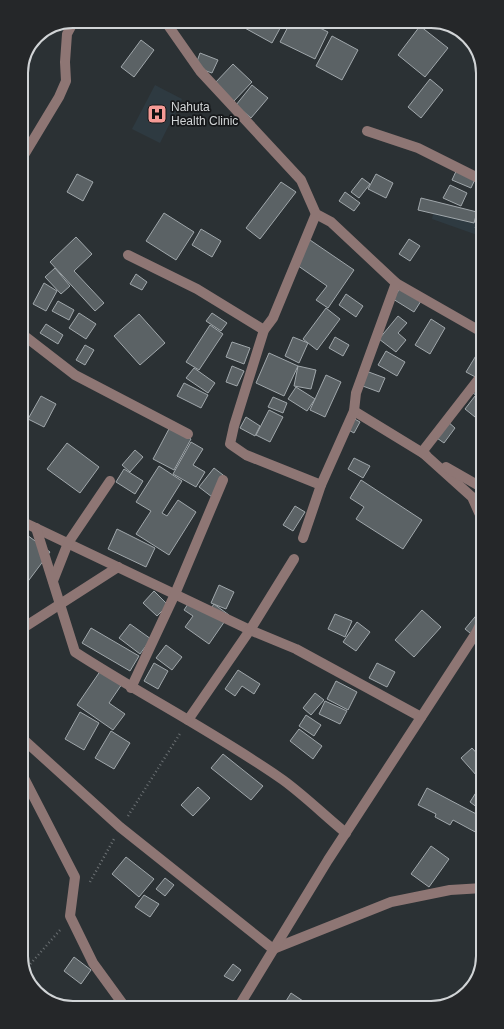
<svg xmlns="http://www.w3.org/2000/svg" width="504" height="1029" font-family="Arial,sans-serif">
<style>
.built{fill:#2e3a41}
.building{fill:#5b6265;stroke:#a0a7ab}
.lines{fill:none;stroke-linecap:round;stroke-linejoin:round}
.path{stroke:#6b7073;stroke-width:2.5;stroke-dasharray:1 3;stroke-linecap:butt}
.minor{stroke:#8e7674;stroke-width:10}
.labels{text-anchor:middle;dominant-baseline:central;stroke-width:3.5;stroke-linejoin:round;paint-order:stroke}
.poi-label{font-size:12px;fill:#d1d4d6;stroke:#16181a;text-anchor:start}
.rim{fill:none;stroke:#d1d4d6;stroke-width:2}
</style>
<rect width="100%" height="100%" fill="#2b3134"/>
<g class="built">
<polygon points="155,85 182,99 160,143 132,129"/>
<polygon points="435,205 480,222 480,236 432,219"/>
</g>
<g class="building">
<polygon points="201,21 217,21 213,28"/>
<polygon points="246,21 284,21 272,43 243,27"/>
<polygon points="291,21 306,21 328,32 315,59 280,42"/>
<polygon points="420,26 448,48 425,77 398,55"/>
<polygon points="332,36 358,50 342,80 316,66"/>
<polygon points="141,40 154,50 134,77 121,67"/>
<polygon points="200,53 218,60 212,73 195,67"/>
<polygon points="233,64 252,82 233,102 214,84"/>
<polygon points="430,79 443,90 421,118 408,107"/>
<polygon points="252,85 268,98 251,118 236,105"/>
<polygon points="458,167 477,175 471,188 452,180"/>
<polygon points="77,174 93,182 83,201 67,192"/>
<polygon points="376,174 393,183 386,198 368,189"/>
<polygon points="362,178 370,184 359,198 351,192"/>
<polygon points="281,182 296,192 260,239 246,228"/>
<polygon points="450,185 467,193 461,206 443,198"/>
<polygon points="345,192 360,203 354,211 339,201"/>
<polygon points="421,198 477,212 474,223 418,210"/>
<polygon points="164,213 194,232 176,260 146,241"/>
<polygon points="480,220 480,231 475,228"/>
<polygon points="201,229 221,241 212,257 192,245"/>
<polygon points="76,237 92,254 74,271 104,303 95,311 50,262"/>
<polygon points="409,239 420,246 410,261 399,254"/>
<polygon points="310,240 354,270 328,308 316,300 327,286 294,263"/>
<polygon points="55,268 70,286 61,294 45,277"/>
<polygon points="136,274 147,282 142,290 130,284"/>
<polygon points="44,283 57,291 46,311 33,304"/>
<polygon points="400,288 421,301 414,312 393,299"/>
<polygon points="346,294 363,306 356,317 339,305"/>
<polygon points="58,301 74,310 69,320 52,311"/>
<polygon points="326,308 340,319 317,350 303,339"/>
<polygon points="79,313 96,324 86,339 69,328"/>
<polygon points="212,313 227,323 221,331 206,321"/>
<polygon points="139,314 165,343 140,365 114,336"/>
<polygon points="398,316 407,323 398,333 406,340 396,352 379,339"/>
<polygon points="431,319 445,328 430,354 415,345"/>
<polygon points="46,324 63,335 58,344 40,333"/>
<polygon points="210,325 223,334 199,370 186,362"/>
<polygon points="293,337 308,343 299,363 285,356"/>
<polygon points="335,337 349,345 343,356 329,348"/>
<polygon points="232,342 250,348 244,364 226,357"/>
<polygon points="85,345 94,350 85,365 76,360"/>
<polygon points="480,349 481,380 466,372"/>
<polygon points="386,351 405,362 397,376 378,365"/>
<polygon points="269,353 298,366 284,396 256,383"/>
<polygon points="232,366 244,371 237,386 226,382"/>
<polygon points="298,366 316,370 311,389 294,386"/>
<polygon points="194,368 215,383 208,393 186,378"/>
<polygon points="366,371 385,378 379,392 360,385"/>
<polygon points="326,375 341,382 325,417 310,410"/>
<polygon points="184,383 208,395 201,408 177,396"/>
<polygon points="481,384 481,399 473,393"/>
<polygon points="296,387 315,399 307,411 288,399"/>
<polygon points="41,396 56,404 44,427 28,419"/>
<polygon points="475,396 481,401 480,421 465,409"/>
<polygon points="273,397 287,403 283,413 268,407"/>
<polygon points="269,410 283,417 270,442 256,435"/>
<polygon points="246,417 260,426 255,436 240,428"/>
<polygon points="351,417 360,422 354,433 345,428"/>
<polygon points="446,420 455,428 444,443 434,436"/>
<polygon points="170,427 191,439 174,470 153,459"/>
<polygon points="191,442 203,449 193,465 205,472 196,487 173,474"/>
<polygon points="67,443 99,467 80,493 47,469"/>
<polygon points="135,450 143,457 130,472 122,465"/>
<polygon points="354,458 370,466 363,478 348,469"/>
<polygon points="159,466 182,481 162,513 167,516 178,500 196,512 169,555 136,534 151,511 136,502"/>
<polygon points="214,468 227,478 212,497 199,487"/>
<polygon points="124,469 143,481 135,494 116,482"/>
<polygon points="361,480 422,520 403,549 356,519 364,507 350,498"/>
<polygon points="295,506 305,512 293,531 283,525"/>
<polygon points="117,529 155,548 146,567 108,549"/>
<polygon points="23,532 50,552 23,588"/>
<polygon points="219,585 234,592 226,609 211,603"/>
<polygon points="154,591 168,605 157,616 143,603"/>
<polygon points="192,598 209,611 214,604 229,615 209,644 185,627 193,616 184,610"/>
<polygon points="422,610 441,627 414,657 395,640"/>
<polygon points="479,612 482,614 482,639 480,641 465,629"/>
<polygon points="335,614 352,621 345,637 328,629"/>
<polygon points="357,622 370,632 356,651 343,642"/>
<polygon points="130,624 151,639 140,654 119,638"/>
<polygon points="91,628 139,656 130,671 82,643"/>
<polygon points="166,645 182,657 172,670 156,658"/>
<polygon points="154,663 168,671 158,689 144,681"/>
<polygon points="377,663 395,672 387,687 369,678"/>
<polygon points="101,670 122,684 109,703 125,714 113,730 77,705"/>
<polygon points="238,670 260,684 254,694 242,686 235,696 225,689"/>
<polygon points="336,681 357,692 348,710 327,699"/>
<polygon points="315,693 324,700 311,715 303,708"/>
<polygon points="325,701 347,711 340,724 319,714"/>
<polygon points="80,712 99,723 84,750 65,739"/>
<polygon points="306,715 321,725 314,736 299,726"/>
<polygon points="299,729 322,746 313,759 290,741"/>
<polygon points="111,731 130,743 114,769 95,758"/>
<polygon points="472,748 482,759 482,771 477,776 461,758"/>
<polygon points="223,754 263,786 251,800 211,768"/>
<polygon points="482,777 482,788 477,785"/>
<polygon points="198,787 210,798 193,816 181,805"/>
<polygon points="427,788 482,817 482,828 479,834 453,820 450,825 435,817 436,814 418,805"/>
<polygon points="477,791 482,795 482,811 470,802"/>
<polygon points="431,846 449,859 429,887 411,874"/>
<polygon points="126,857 154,879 139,897 112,874"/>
<polygon points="165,878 174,885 165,896 156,889"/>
<polygon points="144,895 159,904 150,917 135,907"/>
<polygon points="74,957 91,970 81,984 64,971"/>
<polygon points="233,964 241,970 233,981 224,976"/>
<polygon points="291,993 306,1003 304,1006 283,1006"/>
</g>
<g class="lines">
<g class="path">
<polyline points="128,816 181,732"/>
<polyline points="90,882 114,839"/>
<polyline points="25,970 61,929"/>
</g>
<g class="minor">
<polyline points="165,21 200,71 301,180 316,214 331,222 396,283 480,331"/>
<polyline points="367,131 418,148 480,179"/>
<polyline points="21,160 59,97 66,81 65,62 67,34 74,21"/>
<polyline points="316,214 273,318 264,330 234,426 230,444 246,455 321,485"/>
<polyline points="128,255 197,289 264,330"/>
<polyline points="22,334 75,375 188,434"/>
<polyline points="481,376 422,452 472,497 481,517"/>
<polyline points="354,411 426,455"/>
<polyline points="446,467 481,487"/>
<polyline points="23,522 250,630 296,649 421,717"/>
<path d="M 36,528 L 75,652 C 143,696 216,733 283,780 C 305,796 325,816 346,833"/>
<polyline points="303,538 321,485 354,411 356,393 396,283"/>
<polyline points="53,581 68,543 110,481"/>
<polyline points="23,628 118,567"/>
<polyline points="131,688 175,594 223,480"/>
<polyline points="188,720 250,630 294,559"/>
<polyline points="24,740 120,827 273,949 391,902 450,890 483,888"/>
<polyline points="24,778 75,877 70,916 93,963 125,1007"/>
<polyline points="239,1006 328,860 476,633 482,621"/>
</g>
</g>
<defs>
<symbol id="hospital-square" viewBox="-11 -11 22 22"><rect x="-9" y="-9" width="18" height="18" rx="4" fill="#f59b96" stroke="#16181a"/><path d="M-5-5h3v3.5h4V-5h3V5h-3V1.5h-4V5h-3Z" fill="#111"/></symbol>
</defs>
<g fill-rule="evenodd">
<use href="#hospital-square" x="146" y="103" width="22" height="22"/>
</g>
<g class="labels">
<g class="poi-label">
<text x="171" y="107">Nahuta<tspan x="171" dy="14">Health Clinic</tspan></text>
</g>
</g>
<path d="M0 0H504V1029H0ZM73 28H431A45 45 0 0 1 476 73V956A45 45 0 0 1 431 1001H73A45 45 0 0 1 28 956V73A45 45 0 0 1 73 28Z" fill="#252729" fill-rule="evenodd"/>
<path class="rim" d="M73 28H431A45 45 0 0 1 476 73V956A45 45 0 0 1 431 1001H73A45 45 0 0 1 28 956V73A45 45 0 0 1 73 28Z"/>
</svg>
